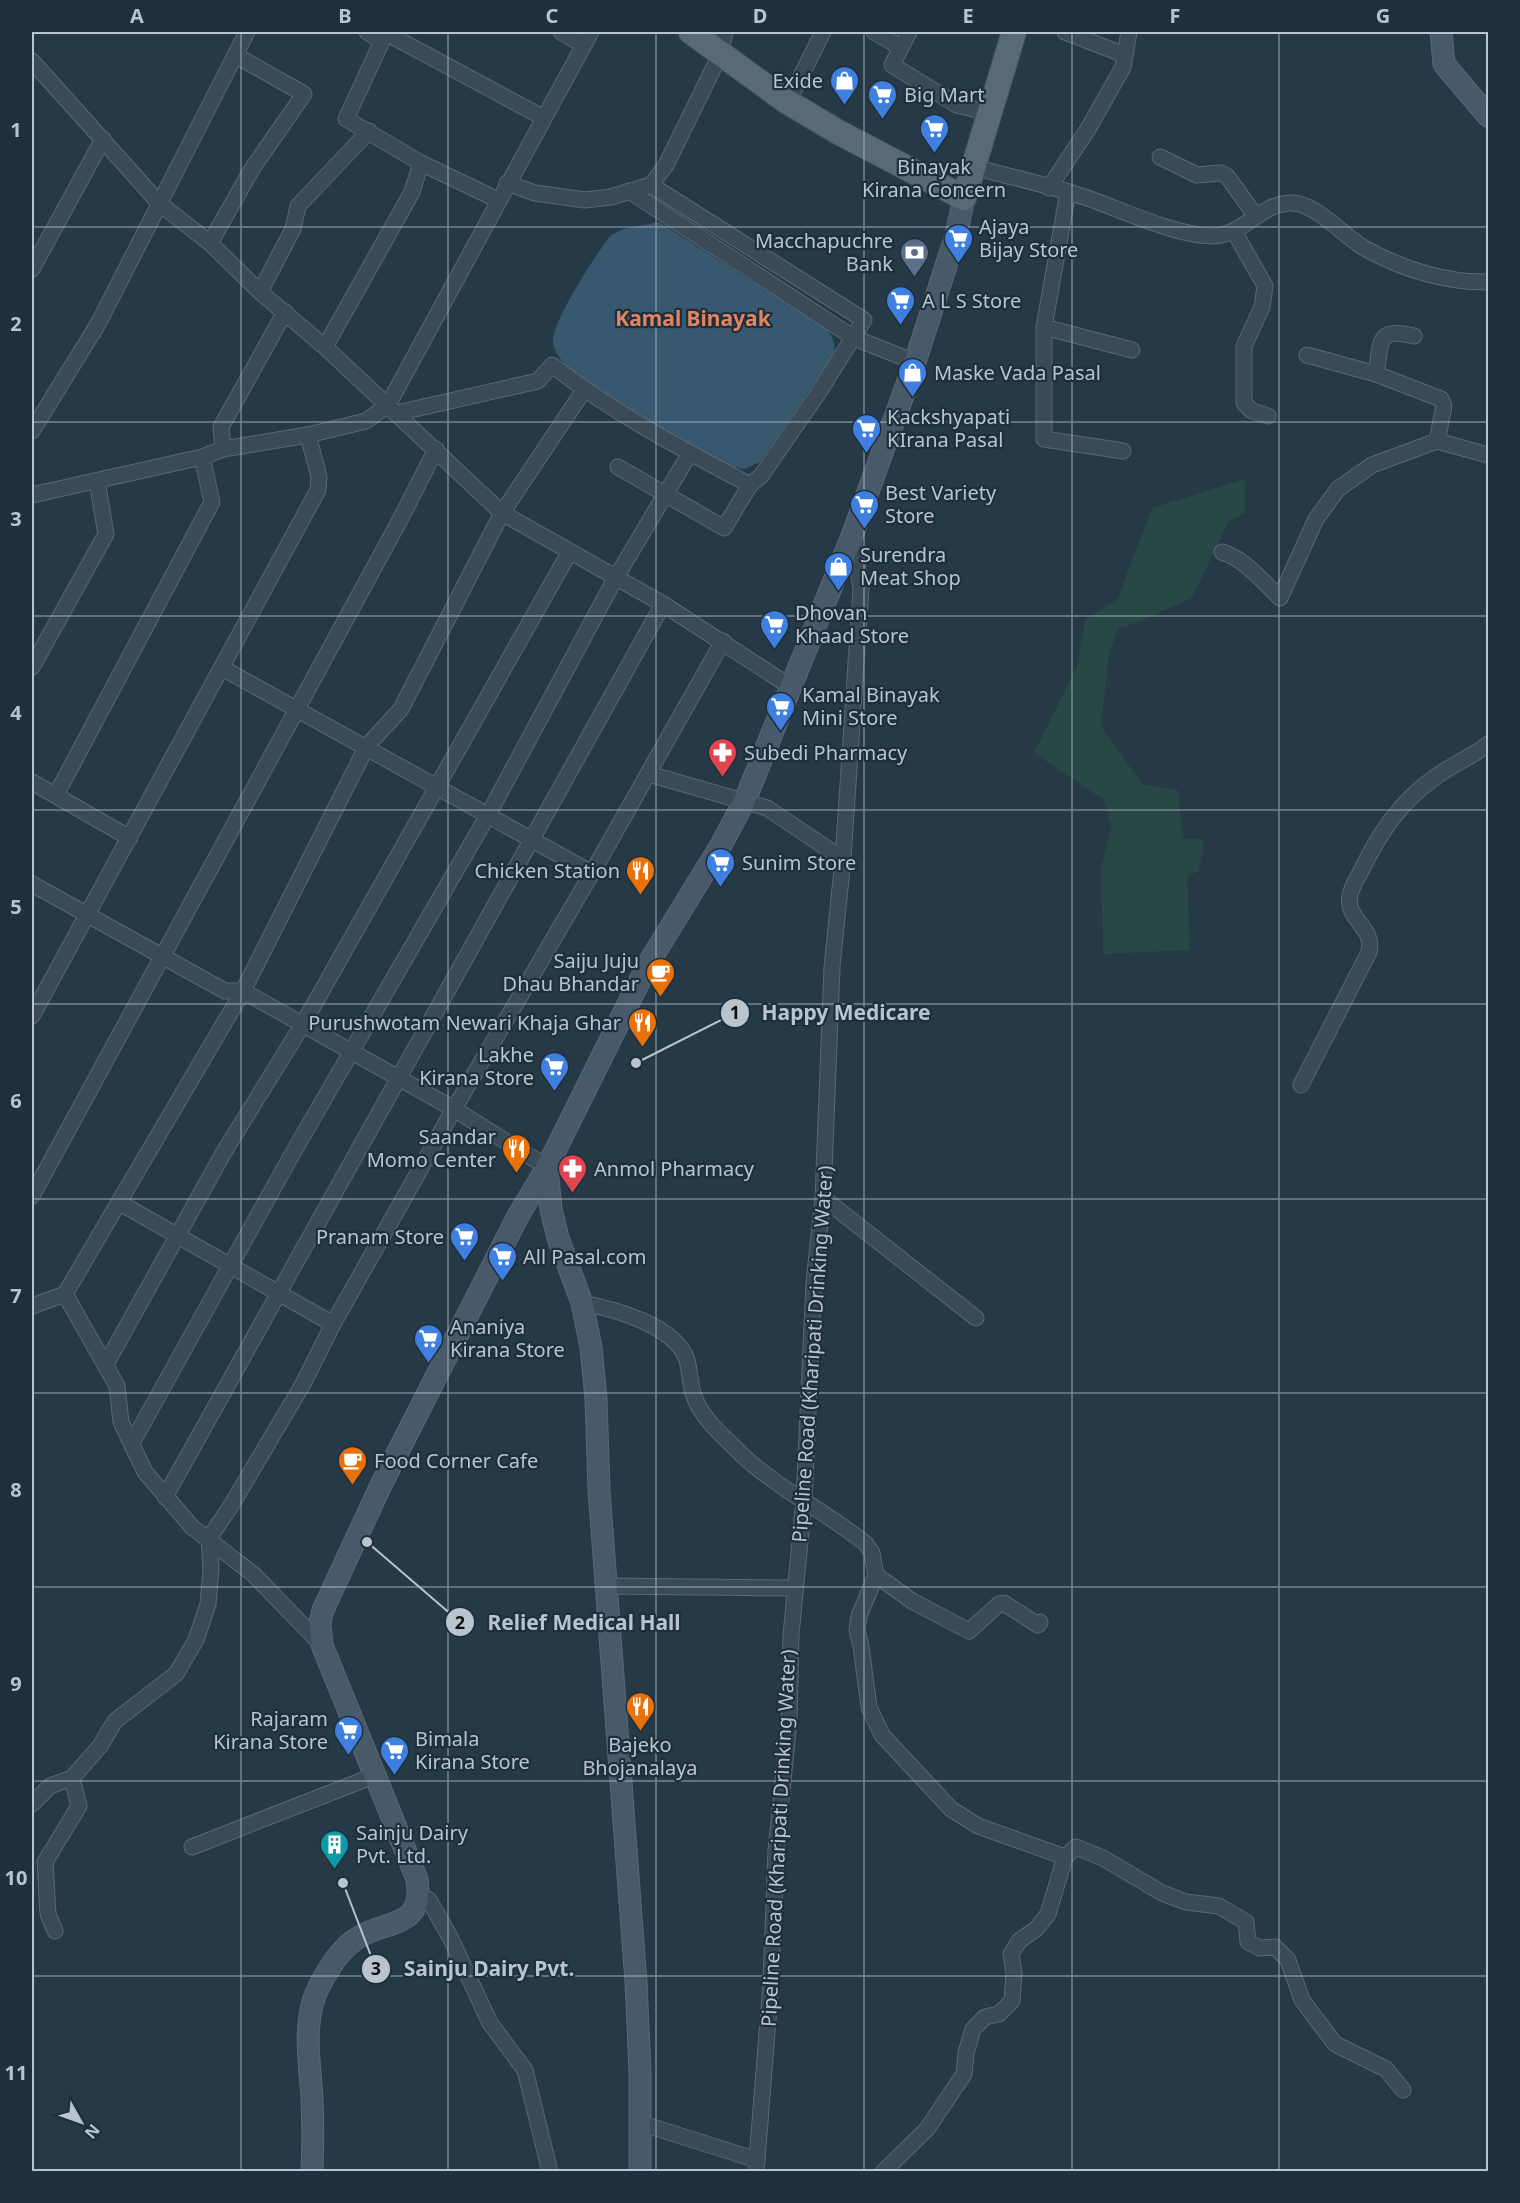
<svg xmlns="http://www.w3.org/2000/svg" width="1520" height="2203" font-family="'Noto Sans',sans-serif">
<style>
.green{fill:#284846}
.water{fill:#38586f}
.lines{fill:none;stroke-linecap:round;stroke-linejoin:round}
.minor-casing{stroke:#596873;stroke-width:17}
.secondary-casing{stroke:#596873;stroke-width:23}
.primary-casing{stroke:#475662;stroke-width:26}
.minor{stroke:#3a4a56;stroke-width:15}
.secondary{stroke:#485a69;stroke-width:21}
.primary{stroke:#586a76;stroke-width:24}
.grid{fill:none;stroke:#b8c5cf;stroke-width:1.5;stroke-opacity:0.55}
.labels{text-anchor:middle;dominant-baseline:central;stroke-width:4.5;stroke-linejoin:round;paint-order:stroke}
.poi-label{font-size:20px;fill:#b8c5cf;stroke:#1f2f3c;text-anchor:start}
.street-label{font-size:20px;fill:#b8c5cf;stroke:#1f2f3c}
.neighbourhood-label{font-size:21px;font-weight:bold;fill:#e08562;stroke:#1f2f3c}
.leader{fill:none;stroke:#b8c5cf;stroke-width:2}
.callout-dot{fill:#b8c5cf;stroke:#1f2f3c;stroke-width:2}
.mark-label{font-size:18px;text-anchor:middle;font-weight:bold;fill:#111}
.callout-label{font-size:21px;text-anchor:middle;font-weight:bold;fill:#b8c5cf;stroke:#1f2f3c;stroke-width:4.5;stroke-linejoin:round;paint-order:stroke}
.neatline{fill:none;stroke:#b8c5cf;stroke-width:2}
.grid-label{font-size:20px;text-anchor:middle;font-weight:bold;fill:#b8c5cf}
</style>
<rect width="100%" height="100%" fill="#253947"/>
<polygon class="green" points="1245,479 1245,513 1228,522 1192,598 1139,622 1118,628 1109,654 1101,726 1142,784 1178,790 1183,839 1204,839 1199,871 1187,876 1190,950 1103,954 1101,867 1112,826 1104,800 1034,753 1077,666 1085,620 1117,600 1152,508"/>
<path class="water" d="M 659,222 L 827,330 C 835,340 837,347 831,359 L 760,462 L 744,469 L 725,465 C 690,445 557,382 553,343 C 551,322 597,253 611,235 L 624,229 Z"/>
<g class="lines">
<defs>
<g id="minor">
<polyline points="367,32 382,41 386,33 544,118"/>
<polyline points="561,32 583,45"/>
<polyline points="874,32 900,47"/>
<polyline points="909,32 892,65 957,105 990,113"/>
<polyline points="1065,32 1125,55"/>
<polyline points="382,41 346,119 421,163 498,200"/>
<polyline points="32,61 160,204 210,243 260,292 325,347 502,513 663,604 791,687"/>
<polyline points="788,102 823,32"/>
<polyline points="1160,157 1197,175 1220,173 1227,176 1255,215"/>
<path d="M 974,167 C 1013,178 1055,186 1093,200 C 1126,212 1176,235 1211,236 C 1244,236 1258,205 1289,203 C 1315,201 1344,237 1366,249 C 1402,269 1447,283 1488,282"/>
<polyline points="507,183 535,193 585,200 611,197 651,185 666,165 720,55 725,32"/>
<polyline points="1049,188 1088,129 1123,67 1129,32"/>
<polyline points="629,191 854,338 915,362"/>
<polyline points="1068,192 1044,327 1044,439 1123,451"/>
<polyline points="1235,233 1265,286 1262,307 1244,346 1244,403 1252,411 1268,416"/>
<polyline points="210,243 252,169 304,94 235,55"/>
<polyline points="32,269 103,139"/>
<polyline points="260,292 293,229 298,206 369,131"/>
<polyline points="1044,327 1132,350"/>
<polyline points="325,347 412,192 421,163"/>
<polyline points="1307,355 1376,374 1441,399 1444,406 1437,441"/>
<path d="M 1376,374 C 1382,342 1375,327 1414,336"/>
<path d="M 397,413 L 538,381 L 552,365 C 613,413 682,449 750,485 L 761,476 L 819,392 L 864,320 L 651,185"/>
<polyline points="32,431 98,324 247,32"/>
<polyline points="223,449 221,427 285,312"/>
<polyline points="618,467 724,528 750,485"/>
<polyline points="32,495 202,457 223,449 308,435 366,421 388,405 591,32"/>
<path d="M 1222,552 C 1245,559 1263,582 1280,598 L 1316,519 L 1338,489 L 1372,465 L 1437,441 L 1488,455"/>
<polyline points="32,667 106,534 97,481"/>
<polyline points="222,668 592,873"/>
<polyline points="649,774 767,808 843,859"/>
<polyline points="32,782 130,838"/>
<polyline points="56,795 212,502 202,457"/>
<polyline points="32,884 225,991 243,991 454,1109 547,1167"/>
<polyline points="32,1016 318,490 319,477 308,435"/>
<path d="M 1301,1085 L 1369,952 C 1375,926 1345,920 1350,896 C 1351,887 1357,879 1361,871 C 1379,834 1400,802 1434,778 C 1451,765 1472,757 1488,744"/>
<polyline points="32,1196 401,518 436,449"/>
<polyline points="823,1198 976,1318"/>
<polyline points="120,1203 333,1324"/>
<polyline points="65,1294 117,1386 121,1422 145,1472 192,1527 253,1574 322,1645"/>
<path d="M 582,1303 C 614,1309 675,1325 687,1360 C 690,1372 690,1385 694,1396 C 702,1419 723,1436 740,1453 C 776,1488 827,1512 866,1544 L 872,1553 L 876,1575 L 912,1601 L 969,1631 L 999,1604 L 1004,1603 L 1038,1625 L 1040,1622"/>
<polyline points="32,1306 65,1294 243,991 367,746 401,709 502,513 584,390"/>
<polyline points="106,1364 224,1152 303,1024 569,553"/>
<polyline points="132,1443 290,1158 488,815 615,579 690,453"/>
<polyline points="165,1497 663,604"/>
<polyline points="876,1575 859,1616 857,1630 861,1646 869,1707 882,1735 951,1809 978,1826 1065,1857 1076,1847 1103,1858 1162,1893 1186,1902 1219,1906 1246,1922 1248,1942 1260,1948 1275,1947 1288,1960 1302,2000 1335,2044 1386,2069 1403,2090"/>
<polyline points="607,1586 796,1588"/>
<polyline points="32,1804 50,1786 72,1778"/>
<polyline points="192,1847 376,1775"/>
<polyline points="419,1896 429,1900 451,1939 490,2023 525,2070 550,2172"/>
<polyline points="55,1931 48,1914 45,1862 79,1806 72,1778 100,1746 115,1721 176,1674 196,1640 208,1604 211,1569 209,1538 229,1509 303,1384 333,1324 454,1109 592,873 723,641"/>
<polyline points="640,2123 757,2160"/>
<polyline points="756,2172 771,1982 776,1850 789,1722 791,1635 804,1500 814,1282 823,1198 832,967 843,859 861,588 852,536"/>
<polyline points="883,2172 927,2129 964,2074 966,2053 973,2029 985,2017 999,2014 1012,2001 1014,1973 1011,1954 1019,1941 1037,1928 1048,1914 1065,1857"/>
</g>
<g id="secondary">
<polyline points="1441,32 1444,64 1488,116"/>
<path d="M 312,2172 C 313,2147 313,2122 312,2098 C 310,2066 304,2033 313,2002 C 317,1987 328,1970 337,1957 C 344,1949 351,1941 361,1936 C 392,1919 424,1927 417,1879 L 322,1645 L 320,1623 L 323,1610 L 381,1485 L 517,1218 L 547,1167"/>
<polyline points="640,2172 640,2072 636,1982 599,1490 596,1399 591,1347 582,1303 558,1238 551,1209 547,1167 648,964 721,845 745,800 852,536 915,362 956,235 964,198"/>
</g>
<polyline id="primary" points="691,32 786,101 838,132 964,198 1014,32"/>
</defs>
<use href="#minor" class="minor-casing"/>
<use href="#secondary" class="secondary-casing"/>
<use href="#primary" class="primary-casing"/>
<use href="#minor" class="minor"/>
<use href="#secondary" class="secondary"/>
<use href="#primary" class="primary"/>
</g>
<path class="grid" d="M 241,32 L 241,2172M 448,32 L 448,2172M 656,32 L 656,2172M 864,32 L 864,2172M 1072,32 L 1072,2172M 1279,32 L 1279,2172M 32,227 L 1488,227M 32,422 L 1488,422M 32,616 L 1488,616M 32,810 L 1488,810M 32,1004 L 1488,1004M 32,1199 L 1488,1199M 32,1393 L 1488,1393M 32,1587 L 1488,1587M 32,1781 L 1488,1781M 32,1976 L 1488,1976"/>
<defs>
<symbol id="shop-pin" viewBox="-11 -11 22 30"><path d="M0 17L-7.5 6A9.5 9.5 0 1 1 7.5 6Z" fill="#3f7fe0" stroke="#1f2f3c"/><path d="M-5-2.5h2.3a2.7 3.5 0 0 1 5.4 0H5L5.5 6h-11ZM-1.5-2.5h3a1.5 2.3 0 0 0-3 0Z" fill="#fff"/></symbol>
<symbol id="supermarket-pin" viewBox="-11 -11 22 30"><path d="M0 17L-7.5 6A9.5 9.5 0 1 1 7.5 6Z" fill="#3f7fe0" stroke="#1f2f3c"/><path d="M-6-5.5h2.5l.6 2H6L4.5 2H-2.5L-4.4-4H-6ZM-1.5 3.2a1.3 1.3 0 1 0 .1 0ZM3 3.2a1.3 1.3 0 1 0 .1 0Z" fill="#fff"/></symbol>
<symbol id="bank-pin" viewBox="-11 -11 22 30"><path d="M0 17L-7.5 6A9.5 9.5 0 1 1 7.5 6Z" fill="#5c6f8a" stroke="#1f2f3c"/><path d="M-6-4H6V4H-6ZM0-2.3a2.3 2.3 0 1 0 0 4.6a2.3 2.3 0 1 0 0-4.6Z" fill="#fff"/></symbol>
<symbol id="pharmacy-pin" viewBox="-11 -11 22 30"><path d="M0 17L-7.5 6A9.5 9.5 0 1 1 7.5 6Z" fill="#e0444e" stroke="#1f2f3c"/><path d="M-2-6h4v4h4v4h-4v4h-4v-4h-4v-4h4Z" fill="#fff"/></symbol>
<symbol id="restaurant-pin" viewBox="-11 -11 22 30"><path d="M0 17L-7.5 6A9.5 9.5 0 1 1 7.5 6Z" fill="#e8710a" stroke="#1f2f3c"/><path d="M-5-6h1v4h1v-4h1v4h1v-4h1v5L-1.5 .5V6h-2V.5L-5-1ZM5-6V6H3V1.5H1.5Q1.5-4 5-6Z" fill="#fff"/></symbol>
<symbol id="cafe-pin" viewBox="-11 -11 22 30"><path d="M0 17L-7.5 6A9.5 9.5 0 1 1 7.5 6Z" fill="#e8710a" stroke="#1f2f3c"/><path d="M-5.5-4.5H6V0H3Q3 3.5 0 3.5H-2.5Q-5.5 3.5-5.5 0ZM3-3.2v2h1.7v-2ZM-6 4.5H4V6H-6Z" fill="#fff"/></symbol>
<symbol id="building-pin" viewBox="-11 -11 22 30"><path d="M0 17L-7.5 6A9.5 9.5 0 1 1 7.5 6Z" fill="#0f9aa8" stroke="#1f2f3c"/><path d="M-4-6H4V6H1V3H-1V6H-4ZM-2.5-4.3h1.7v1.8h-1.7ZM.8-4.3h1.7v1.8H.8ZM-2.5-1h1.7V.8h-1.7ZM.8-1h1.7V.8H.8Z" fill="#fff"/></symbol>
</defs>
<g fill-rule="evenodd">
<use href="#shop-pin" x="828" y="64" width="33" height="45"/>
<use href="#supermarket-pin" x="866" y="78" width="33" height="45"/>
<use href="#supermarket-pin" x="918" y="112" width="33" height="45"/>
<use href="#supermarket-pin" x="942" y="222" width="33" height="45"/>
<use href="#bank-pin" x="898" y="236" width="33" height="45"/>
<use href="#supermarket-pin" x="884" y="284" width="33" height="45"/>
<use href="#shop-pin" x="896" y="356" width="33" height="45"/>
<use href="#supermarket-pin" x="850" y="412" width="33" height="45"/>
<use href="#supermarket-pin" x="848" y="488" width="33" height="45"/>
<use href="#shop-pin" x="822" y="550" width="33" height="45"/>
<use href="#supermarket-pin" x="758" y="608" width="33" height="45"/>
<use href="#supermarket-pin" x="764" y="690" width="33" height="45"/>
<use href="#pharmacy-pin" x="706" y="736" width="33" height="45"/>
<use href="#supermarket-pin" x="704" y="846" width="33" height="45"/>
<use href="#restaurant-pin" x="624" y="854" width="33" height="45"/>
<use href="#cafe-pin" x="644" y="956" width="33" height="45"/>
<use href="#restaurant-pin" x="626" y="1006" width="33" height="45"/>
<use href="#supermarket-pin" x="538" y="1050" width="33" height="45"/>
<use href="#restaurant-pin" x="500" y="1132" width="33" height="45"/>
<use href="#pharmacy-pin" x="556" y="1152" width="33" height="45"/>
<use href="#supermarket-pin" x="448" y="1220" width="33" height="45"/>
<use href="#supermarket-pin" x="486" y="1240" width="33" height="45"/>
<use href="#supermarket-pin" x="412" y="1322" width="33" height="45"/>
<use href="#cafe-pin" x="336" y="1444" width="33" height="45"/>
<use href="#restaurant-pin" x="624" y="1690" width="33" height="45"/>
<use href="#supermarket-pin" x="332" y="1714" width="33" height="45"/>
<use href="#supermarket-pin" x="378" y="1734" width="33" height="45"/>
<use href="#building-pin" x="318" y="1828" width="33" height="45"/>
</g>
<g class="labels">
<g class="poi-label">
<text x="823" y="80" text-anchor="end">Exide</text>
<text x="904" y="94">Big Mart</text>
<text x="934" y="166" text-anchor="middle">Binayak<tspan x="934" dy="23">Kirana Concern</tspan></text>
<text x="979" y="226">Ajaya<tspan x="979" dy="23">Bijay Store</tspan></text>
<text x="893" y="240" text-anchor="end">Macchapuchre<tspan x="893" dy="23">Bank</tspan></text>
<text x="922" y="300">A L S Store</text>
<text x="934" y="372">Maske Vada Pasal</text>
<text x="887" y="416">Kackshyapati<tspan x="887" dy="23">KIrana Pasal</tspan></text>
<text x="885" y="492">Best Variety<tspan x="885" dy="23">Store</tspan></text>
<text x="860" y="554">Surendra<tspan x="860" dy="23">Meat Shop</tspan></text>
<text x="795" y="612">Dhovan<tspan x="795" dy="23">Khaad Store</tspan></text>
<text x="802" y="694">Kamal Binayak<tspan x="802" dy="23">Mini Store</tspan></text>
<text x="744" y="752">Subedi Pharmacy</text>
<text x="742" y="862">Sunim Store</text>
<text x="620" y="870" text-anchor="end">Chicken Station</text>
<text x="639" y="960" text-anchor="end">Saiju Juju<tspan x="639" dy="23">Dhau Bhandar</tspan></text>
<text x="621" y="1022" text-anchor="end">Purushwotam Newari Khaja Ghar</text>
<text x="534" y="1054" text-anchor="end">Lakhe<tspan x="534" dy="23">Kirana Store</tspan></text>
<text x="496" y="1136" text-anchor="end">Saandar<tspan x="496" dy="23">Momo Center</tspan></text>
<text x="594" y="1168">Anmol Pharmacy</text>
<text x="444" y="1236" text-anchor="end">Pranam Store</text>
<text x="523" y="1256">All Pasal.com</text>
<text x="450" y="1326">Ananiya<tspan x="450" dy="23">Kirana Store</tspan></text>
<text x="374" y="1460">Food Corner Cafe</text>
<text x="328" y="1718" text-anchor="end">Rajaram<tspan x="328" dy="23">Kirana Store</tspan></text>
<text x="415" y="1738">Bimala<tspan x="415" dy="23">Kirana Store</tspan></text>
<text x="640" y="1744" text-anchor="middle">Bajeko<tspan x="640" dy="23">Bhojanalaya</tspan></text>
<text x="356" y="1832">Sainju Dairy<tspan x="356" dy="23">Pvt. Ltd.</tspan></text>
</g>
<g class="street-label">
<text transform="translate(812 1354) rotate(-86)">Pipeline Road (Kharipati Drinking Water)</text>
<text transform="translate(778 1838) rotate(-87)">Pipeline Road (Kharipati Drinking Water)</text>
</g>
<g class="neighbourhood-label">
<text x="693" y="318">Kamal Binayak</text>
</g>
</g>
<path class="leader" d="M636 1063L735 1013M367 1542L460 1622M343 1883L376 1969"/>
<g class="callout-dot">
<circle cx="636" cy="1063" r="6"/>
<circle cx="367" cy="1542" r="6"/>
<circle cx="343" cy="1883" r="6"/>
<circle cx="735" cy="1013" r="15"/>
<circle cx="460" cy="1622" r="15"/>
<circle cx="376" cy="1969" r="15"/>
</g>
<g class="mark-label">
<text x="735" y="1019">1</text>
<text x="460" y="1629">2</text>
<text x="376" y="1975">3</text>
</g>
<g class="callout-label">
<text x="846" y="1020">Happy Medicare</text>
<text x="584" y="1630">Relief Medical Hall</text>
<text x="489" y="1976">Sainju Dairy Pvt.</text>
</g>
<rect width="1520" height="2203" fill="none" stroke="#1f2f3c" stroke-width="66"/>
<g transform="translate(81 2122) rotate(130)" stroke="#1f2f3c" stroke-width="4.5" paint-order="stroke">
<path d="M0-4.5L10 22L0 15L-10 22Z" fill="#b8c5cf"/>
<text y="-9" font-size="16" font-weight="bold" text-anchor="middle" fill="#b8c5cf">N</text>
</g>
<rect x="33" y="33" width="1454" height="2137" class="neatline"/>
<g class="grid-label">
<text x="137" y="23">A</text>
<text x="345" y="23">B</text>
<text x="552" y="23">C</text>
<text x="760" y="23">D</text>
<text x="968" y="23">E</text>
<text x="1175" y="23">F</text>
<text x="1383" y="23">G</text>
<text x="16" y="137">1</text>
<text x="16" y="331">2</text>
<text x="16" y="526">3</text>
<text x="16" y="720">4</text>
<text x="16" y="914">5</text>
<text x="16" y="1108">6</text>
<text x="16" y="1303">7</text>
<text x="16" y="1497">8</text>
<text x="16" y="1691">9</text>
<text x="16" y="1885">10</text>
<text x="16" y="2080">11</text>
</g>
</svg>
